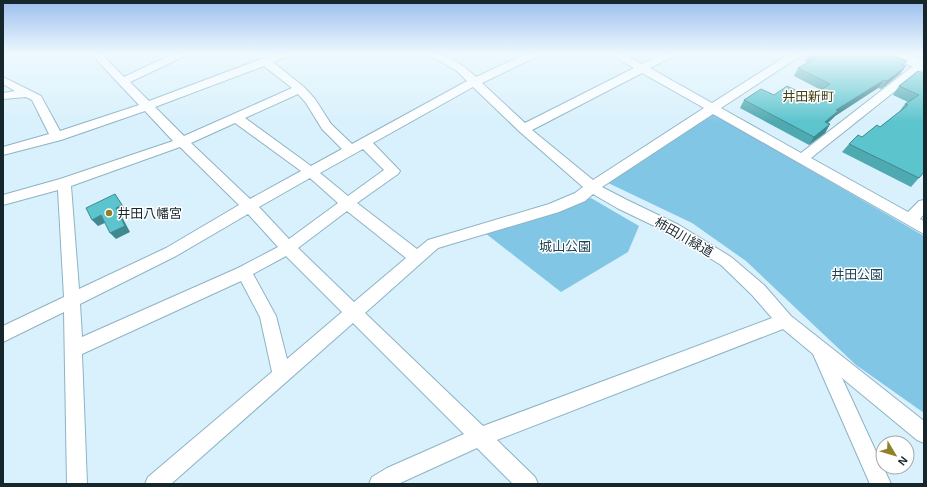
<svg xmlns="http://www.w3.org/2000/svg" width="927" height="487" font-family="Arial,'Noto Sans JP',sans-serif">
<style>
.green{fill:#82c6e6}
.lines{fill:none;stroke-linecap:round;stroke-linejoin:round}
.street-casing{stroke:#8db3c5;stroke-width:2}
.secondary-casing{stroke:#8db3c5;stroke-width:2}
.street{fill:#fff;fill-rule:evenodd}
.secondary{fill:#fff;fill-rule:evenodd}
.wall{fill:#4fa9b0}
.shaded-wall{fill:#408990}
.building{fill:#5cc4cd;stroke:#408990}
.poi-dot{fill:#8e8128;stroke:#fff;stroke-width:1.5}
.labels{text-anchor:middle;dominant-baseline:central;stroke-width:3;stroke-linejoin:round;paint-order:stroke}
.far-quarter-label{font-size:13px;fill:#464017;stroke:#fff}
.poi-label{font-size:13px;fill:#16262d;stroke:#fff;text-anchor:start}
.street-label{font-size:13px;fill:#16262d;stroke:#fff}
.park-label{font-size:13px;fill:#204556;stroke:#fff}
</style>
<rect width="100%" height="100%" fill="#d9f1fc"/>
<g class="green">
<polygon points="714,114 924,236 924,413 856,365 746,261 692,223 604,181"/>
<polygon points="591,198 639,226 628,252 561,292 485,233"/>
</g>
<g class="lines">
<defs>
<path id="street" d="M 91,54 L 102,54 L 124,77 L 173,54 L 186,54 L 185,56 L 130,82 L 149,101 L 261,59 L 277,54 L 290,54 L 289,56 L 273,62 L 304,87 L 315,99 L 331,124 L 352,144 L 467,81 L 457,71 L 431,56 L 430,54 C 448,54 463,65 476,77 L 526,54 L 539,54 L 538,56 L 482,83 L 525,123 L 634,68 L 613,56 L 612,54 L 624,54 L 642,64 L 663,54 L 675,54 L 674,56 L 650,68 L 712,103 L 789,54 L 801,54 L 800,56 L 721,108 L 801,153 L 917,63 L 924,63 L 924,68 L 811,158 L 908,212 L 919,201 L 924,200 L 924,214 L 920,219 L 924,221 L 924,234 L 713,114 L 602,187 L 627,200 L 679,225 L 731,257 L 764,285 L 791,316 L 924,421 L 924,443 L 917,440 L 842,378 L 891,484 L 870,484 L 813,354 L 783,329 L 497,440 L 535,477 L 538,484 L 513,484 L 477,448 L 398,484 L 369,484 L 372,477 L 387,468 L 464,434 L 353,323 L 171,484 L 145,484 L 148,477 L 272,372 L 260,317 L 241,281 L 82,354 L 87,484 L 67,484 L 64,312 L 3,342 L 3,326 L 64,297 L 58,190 L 3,205 L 3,195 L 60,179 L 173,141 L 145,111 L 61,140 L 3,155 L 3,147 L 49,134 L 32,100 L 26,97 L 3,99 L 3,93 L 15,91 L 3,84 L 3,77 L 41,96 L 60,131 L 139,105 ZM 264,66 L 292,88 L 184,136 L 155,107 ZM 642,73 L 704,108 L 593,180 L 532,130 ZM 473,87 L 520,132 L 583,187 L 575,193 L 549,204 L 428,240 L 417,249 L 357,203 L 398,174 L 400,171 L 373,143 ZM 298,94 L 306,103 L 322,129 L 342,149 L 311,166 L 245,118 ZM 235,123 L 301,171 L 250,199 L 191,143 ZM 180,147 L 239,205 L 166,248 L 79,289 L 71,186 ZM 363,149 L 384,170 L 348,196 L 320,173 ZM 310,178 L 338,203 L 289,239 L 259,207 ZM 593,194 L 617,208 L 669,233 L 721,265 L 752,295 L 772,318 L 483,426 L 365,313 L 438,248 L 559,212 L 585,201 ZM 347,211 L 406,258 L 354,302 L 298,248 ZM 248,214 L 278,247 L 238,268 L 82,337 L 80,304 L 176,256 ZM 286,256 L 342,312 L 287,359 L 276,316 L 253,274 Z"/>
<polygon id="secondary" points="886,54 907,54 924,60 924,71 889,57"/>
</defs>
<use href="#street" class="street-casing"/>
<use href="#secondary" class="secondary-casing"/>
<use href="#street" class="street"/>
<use href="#secondary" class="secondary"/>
</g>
<g class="wall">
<polygon points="809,54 890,54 907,61 903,65 906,66 900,74 881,89 878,88 835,116 828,123 830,124 825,133 809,145 740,108 744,100 774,95 810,97 821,90 794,76 798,68 808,63 805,61"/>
<polygon points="918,71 924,172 911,187 842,152 849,144 880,127 899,112 905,104 908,102 893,95 899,86"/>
</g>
<g class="shaded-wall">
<polygon points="906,66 900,74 881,89 887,81"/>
<polygon points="884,80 878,88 835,116 832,119 819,130 825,122 836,110"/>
<polygon points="830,124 825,133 809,145 814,137"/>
<polygon points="115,194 127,212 121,215 130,232 116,239 110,233 116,208"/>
<polygon points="101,215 107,222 98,226 92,220"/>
</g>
<g class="building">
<polygon points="810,54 890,54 907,61 902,65 906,66 887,81 884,80 836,110 838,111 825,122 830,124 814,137 744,100 761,89 774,95 787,86 810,97 830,84 798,68 818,57"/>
<polygon points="918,71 924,74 924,172 919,178 849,144 858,135 862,137 877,125 880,127 908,105 905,104 919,95 899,86"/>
<polygon points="115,194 122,205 116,208 125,226 110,233 101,215 92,220 86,208"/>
</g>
<linearGradient id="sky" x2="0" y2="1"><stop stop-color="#9abded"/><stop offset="0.44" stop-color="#eef9fe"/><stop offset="1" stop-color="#eef9fe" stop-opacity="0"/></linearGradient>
<rect width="927" height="122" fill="url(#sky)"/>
<circle class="poi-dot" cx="109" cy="213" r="4"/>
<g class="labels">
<g class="far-quarter-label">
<text x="808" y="96">井田新町</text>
</g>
<g class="poi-label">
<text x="117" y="213">井田八幡宮</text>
</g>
<g class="street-label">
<text transform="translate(684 237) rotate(30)">柿田川緑道</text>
</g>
<g class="park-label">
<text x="565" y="246">城山公園</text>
<text x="857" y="274">井田公園</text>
</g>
</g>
<rect width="927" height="487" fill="none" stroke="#16262d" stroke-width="8"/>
<g transform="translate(895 455) rotate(128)"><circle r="19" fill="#ffffff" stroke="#a2a8ab"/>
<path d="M0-3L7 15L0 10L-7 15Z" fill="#8e8128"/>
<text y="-6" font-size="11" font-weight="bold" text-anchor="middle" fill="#16262d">N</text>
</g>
</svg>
